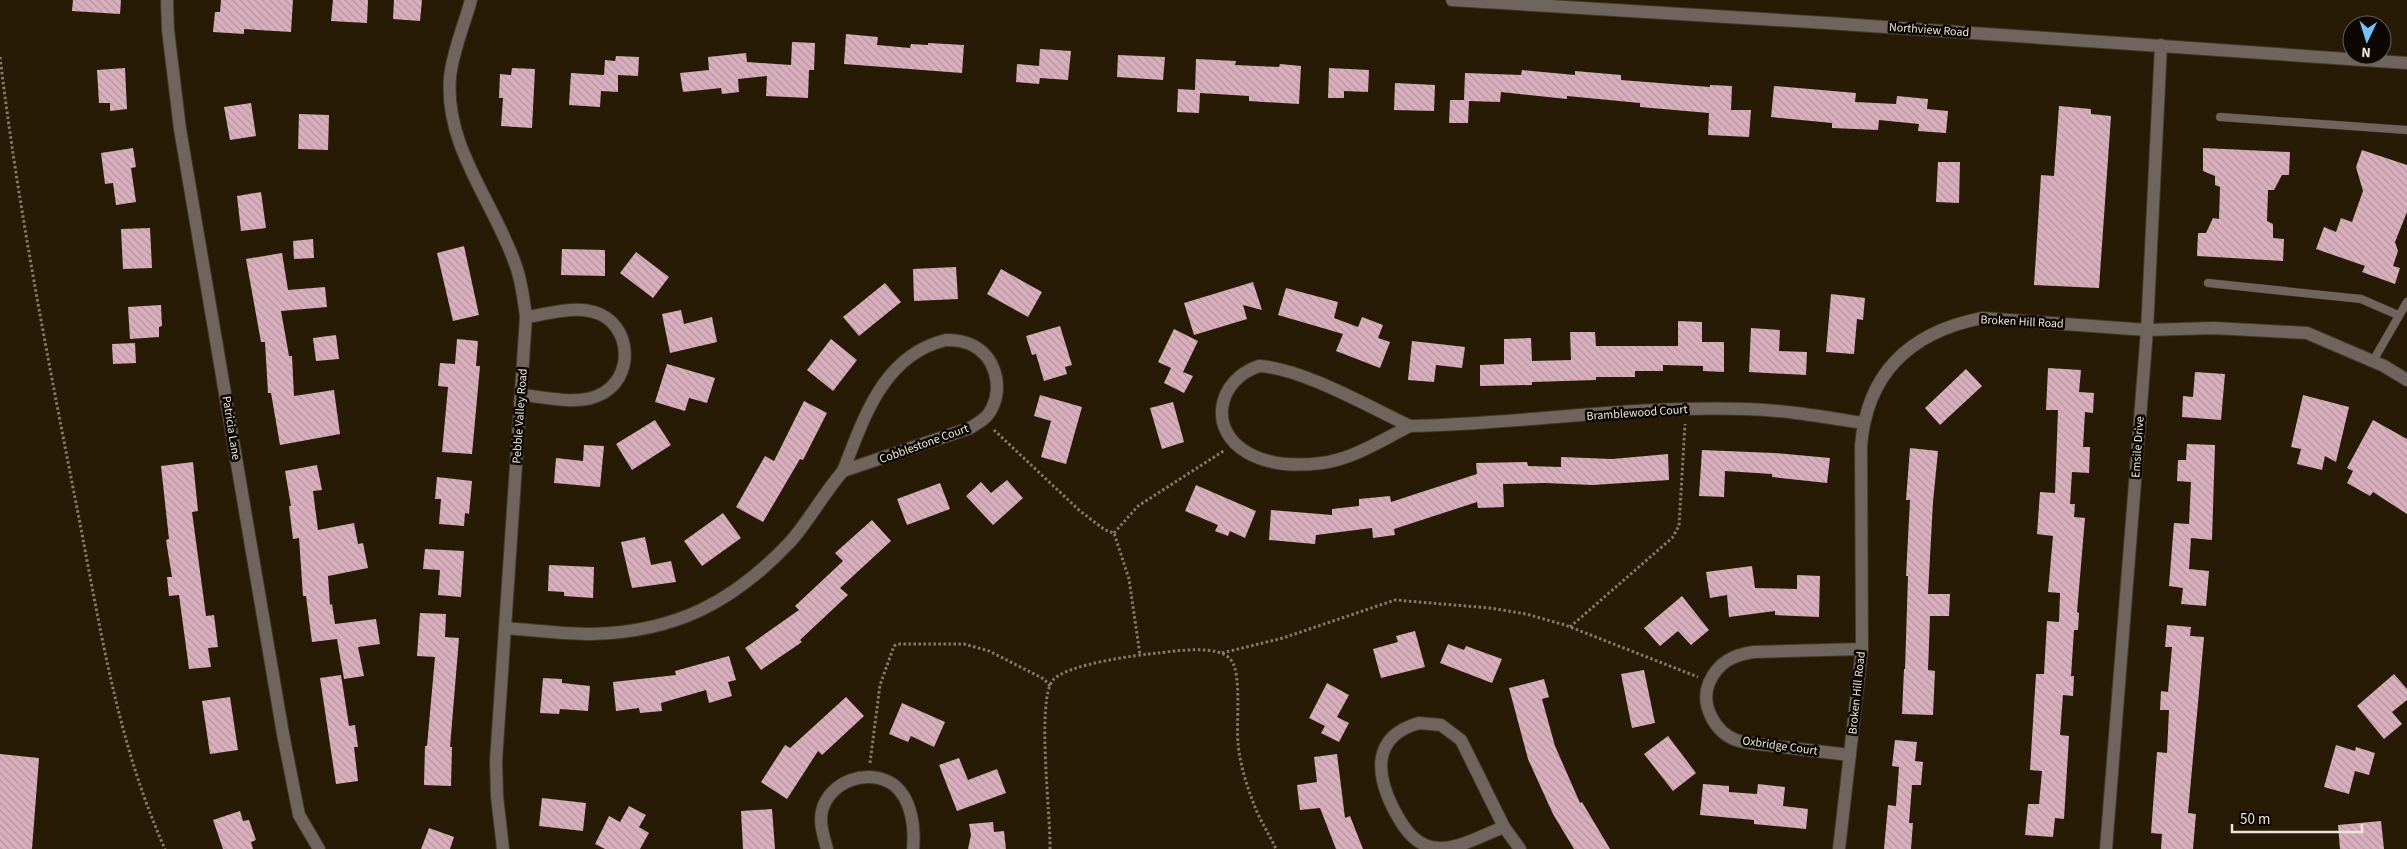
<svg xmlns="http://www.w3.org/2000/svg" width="2407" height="849" font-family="'Source Sans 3',sans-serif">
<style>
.building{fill:url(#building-back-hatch)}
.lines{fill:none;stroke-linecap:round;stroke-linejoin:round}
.service-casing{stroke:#433723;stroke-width:9}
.minor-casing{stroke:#433723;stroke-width:14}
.tertiary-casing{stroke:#433723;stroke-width:14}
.path{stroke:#847a69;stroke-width:3;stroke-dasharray:2.5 2.5;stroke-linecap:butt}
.service{stroke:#6f645e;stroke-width:8}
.minor{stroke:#6f645e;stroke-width:12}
.tertiary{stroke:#6f645e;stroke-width:12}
.labels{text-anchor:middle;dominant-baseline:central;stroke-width:5;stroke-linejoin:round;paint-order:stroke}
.street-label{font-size:12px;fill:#ede5d8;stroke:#0c0702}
</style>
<defs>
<pattern id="building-back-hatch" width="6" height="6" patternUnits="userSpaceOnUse" patternTransform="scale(1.25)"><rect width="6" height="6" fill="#d9afbd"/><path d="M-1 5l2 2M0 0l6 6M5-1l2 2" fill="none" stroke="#b4949e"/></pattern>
</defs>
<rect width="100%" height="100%" fill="#271b06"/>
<g class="building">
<polygon points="73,0 121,0 120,14 72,11"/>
<polygon points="221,0 293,0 291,32 244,29 244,34 213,32 215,12 220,12"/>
<polygon points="333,0 368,0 367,23 331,21"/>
<polygon points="394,0 422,0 420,21 393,19"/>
<polygon points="846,34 878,37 877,45 910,48 911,44 928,45 928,43 964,45 962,73 844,64"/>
<polygon points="792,42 815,43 814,70 809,70 808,98 766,96 767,76 738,79 739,92 722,94 721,88 683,92 680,73 709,70 708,57 746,53 747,62 791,65"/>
<polygon points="1040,49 1071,51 1068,80 1040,78 1039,84 1016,82 1017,64 1039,66"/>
<polygon points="1118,55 1165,57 1163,80 1117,77"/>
<polygon points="616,56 639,57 638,76 618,75 618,92 601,91 600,107 569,105 571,73 604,75 605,60 615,61"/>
<polygon points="1196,59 1236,61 1235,65 1279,67 1280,64 1301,66 1299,104 1249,101 1249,96 1200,93 1199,113 1177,112 1178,89 1195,90"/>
<polygon points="125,68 127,109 110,111 110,103 99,103 97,70"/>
<polygon points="512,68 535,69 532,128 501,126 503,98 499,98 500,74 511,75"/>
<polygon points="1329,68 1369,70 1368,92 1344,91 1344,98 1328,98"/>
<polygon points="1522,70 1575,75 1575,71 1621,75 1621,80 1710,87 1710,85 1732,86 1731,110 1751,110 1749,137 1708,135 1709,113 1640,107 1640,103 1567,96 1567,99 1501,92 1500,102 1469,101 1468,123 1449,123 1450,100 1464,100 1465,73 1521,75"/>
<polygon points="1395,83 1435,85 1434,111 1394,110"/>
<polygon points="1774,86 1856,93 1855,102 1896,104 1897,96 1928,99 1927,109 1948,111 1946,133 1918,131 1919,124 1879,120 1878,130 1832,128 1832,123 1771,117"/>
<polygon points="251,103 256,136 230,140 224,107"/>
<polygon points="2059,106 2091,109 2091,114 2111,116 2099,288 2034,285 2041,175 2054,176"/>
<polygon points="299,114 329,115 328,150 298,149"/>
<polygon points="133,148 136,167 131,168 136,202 116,205 113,183 105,184 101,153"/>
<polygon points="2203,148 2290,152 2289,175 2282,175 2274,190 2268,190 2267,221 2273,224 2273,238 2284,239 2283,261 2197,256 2198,233 2206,233 2213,218 2219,219 2220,187 2215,185 2215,176 2203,171"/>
<polygon points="2362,150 2407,165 2407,212 2395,242 2398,251 2393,266 2400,268 2395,284 2362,272 2365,266 2316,249 2324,227 2336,232 2341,218 2352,222 2363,191 2356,167"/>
<polygon points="1938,162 1960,162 1959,203 1936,202"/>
<polygon points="261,192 266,228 241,231 237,196"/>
<polygon points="150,228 152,268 123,269 121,229"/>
<polygon points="313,239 314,258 294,259 293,241"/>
<polygon points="464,246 479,315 453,321 437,253"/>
<polygon points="562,249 605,250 605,276 561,275"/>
<polygon points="636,252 669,277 653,298 620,273"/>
<polygon points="282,253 288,290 325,287 327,307 281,311 289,356 292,356 294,396 334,390 340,434 280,445 271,393 268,393 265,342 261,342 246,259"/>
<polygon points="956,267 958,299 914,301 913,269"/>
<polygon points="1001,269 1042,292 1028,317 987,294"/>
<polygon points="1253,282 1262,310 1243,305 1247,319 1194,335 1184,303"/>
<polygon points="885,283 901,302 859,336 843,317"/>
<polygon points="1286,288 1338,302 1334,318 1358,327 1362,317 1383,325 1378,338 1390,342 1380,368 1336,351 1343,334 1278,315"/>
<polygon points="1831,294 1865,298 1863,320 1857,319 1854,354 1826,352"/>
<polygon points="161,305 162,326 159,327 159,337 130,339 128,307"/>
<polygon points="681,310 684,324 712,317 717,342 670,353 662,314"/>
<polygon points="1678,321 1702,322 1702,342 1724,342 1724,372 1703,371 1703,366 1663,365 1663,371 1635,371 1635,377 1596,377 1596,380 1532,382 1532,385 1480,386 1480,365 1504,364 1504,339 1531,338 1532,361 1571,360 1570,332 1595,332 1596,346 1678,346"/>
<polygon points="1060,326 1072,365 1065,367 1067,374 1044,381 1036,354 1032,355 1026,336"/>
<polygon points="1751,328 1780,330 1779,351 1807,352 1806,375 1749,372"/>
<polygon points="1174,329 1198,341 1183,372 1193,376 1184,393 1164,383 1171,368 1158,362"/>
<polygon points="336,335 339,359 316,361 313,338"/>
<polygon points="457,339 478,341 476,366 480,366 472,454 442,452 448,387 438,386 440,363 455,364"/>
<polygon points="831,339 857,360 833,391 807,370"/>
<polygon points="1412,341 1465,347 1462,368 1436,365 1434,382 1408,380"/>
<polygon points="135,343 136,363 113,364 112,344"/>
<polygon points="667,364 715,378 707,403 689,398 685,411 655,402"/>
<polygon points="2048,368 2081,370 2079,392 2094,393 2093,413 2085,412 2083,447 2090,447 2089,473 2072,472 2070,504 2075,504 2074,517 2085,518 2077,612 2079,613 2078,630 2074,630 2071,676 2074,676 2073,696 2063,695 2060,735 2069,736 2064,819 2055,818 2053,837 2025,835 2028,804 2039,804 2042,771 2030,770 2036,674 2044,674 2047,621 2059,622 2060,593 2048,592 2053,536 2037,534 2040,492 2055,493 2058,410 2046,410"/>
<polygon points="1966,369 1982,386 1940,425 1925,408"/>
<polygon points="2195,372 2225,374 2221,420 2182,417 2183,396 2193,397"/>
<polygon points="1040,395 1082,407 1066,464 1041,457 1051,421 1034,416"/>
<polygon points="2303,395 2349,407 2336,462 2325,456 2322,470 2297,464 2301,449 2291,447"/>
<polygon points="804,401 827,413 803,460 800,459 763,522 736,507 765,456 774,461"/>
<polygon points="1173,402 1184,442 1162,449 1150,408"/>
<polygon points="655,420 671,445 632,470 616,444"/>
<polygon points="2373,420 2407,439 2407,514 2373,492 2370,496 2347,483 2353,471 2347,468"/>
<polygon points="2187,444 2215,445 2212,540 2191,538 2189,569 2209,571 2206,606 2181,604 2183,588 2169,586 2174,523 2189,524 2191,482 2177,481 2178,460 2186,460"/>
<polygon points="584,445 604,446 600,487 554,483 556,458 583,461"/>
<polygon points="1910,448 1938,451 1933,502 1928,594 1950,594 1949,616 1930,616 1928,670 1935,671 1933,715 1902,714 1904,669 1905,669 1908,576 1906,576 1910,500 1906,500"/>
<polygon points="1702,450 1774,453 1830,458 1827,483 1772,477 1772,474 1725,471 1724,497 1699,496"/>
<polygon points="1668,454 1669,480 1593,485 1545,483 1503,484 1504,507 1478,508 1477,502 1394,529 1395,535 1373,538 1372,528 1316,535 1315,544 1269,540 1271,510 1332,515 1332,509 1359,506 1359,499 1390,496 1391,502 1477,474 1476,463 1527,462 1528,466 1561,467 1561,457 1612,459"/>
<polygon points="193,462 198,511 192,512 206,616 214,615 218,647 208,648 211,667 189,669 179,595 169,596 167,577 172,577 166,540 169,539 161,466"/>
<polygon points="317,465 322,490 313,491 318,530 354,523 358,544 363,543 368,568 328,576 330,605 332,604 335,624 376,619 380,644 358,647 364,676 344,679 337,639 312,642 306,596 303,596 299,538 293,539 289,506 291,506 285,471"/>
<polygon points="437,477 472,481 469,514 465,513 464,526 439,524 441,499 435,499"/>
<polygon points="1007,480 1023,498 993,525 966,496 981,482 991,493"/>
<polygon points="940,483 950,509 907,525 897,499"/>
<polygon points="1196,485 1256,511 1245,538 1230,531 1228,536 1215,531 1218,525 1185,511"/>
<polygon points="723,513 741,538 702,566 684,541"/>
<polygon points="872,520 891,541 840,588 848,595 800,640 802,642 761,670 745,648 799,610 795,606 843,561 835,553"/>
<polygon points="645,537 651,565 671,561 676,582 632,588 621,542"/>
<polygon points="425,549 464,551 461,597 438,595 440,570 423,569"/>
<polygon points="549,565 594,567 593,598 564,596 564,592 548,591"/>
<polygon points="1752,566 1755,588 1797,589 1797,575 1820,576 1819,617 1775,615 1775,611 1729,617 1727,595 1710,598 1706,572"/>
<polygon points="1682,596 1709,630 1691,645 1678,631 1660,646 1644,628"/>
<polygon points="420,613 446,614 445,637 459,638 450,747 452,747 451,786 424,785 425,746 427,746 435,657 417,656"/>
<polygon points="2167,625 2191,627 2190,636 2204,637 2188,813 2196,814 2193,849 2161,849 2162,834 2151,833 2157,752 2167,753 2169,710 2160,710 2161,691 2168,692 2172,647 2165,647"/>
<polygon points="1415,631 1425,667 1381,678 1373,649 1398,642 1396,636"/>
<polygon points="1448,644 1464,650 1466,646 1502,659 1492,683 1440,663"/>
<polygon points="729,656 736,680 728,682 732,696 709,703 706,690 661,703 662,711 640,713 639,708 616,711 613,682 676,675 675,671"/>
<polygon points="1644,670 1655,723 1632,728 1621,674"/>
<polygon points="2394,674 2407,689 2407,700 2392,712 2402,724 2384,739 2357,706"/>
<polygon points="341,675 349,726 355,725 358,747 354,747 358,781 336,784 320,678"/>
<polygon points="543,678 562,679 562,683 590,686 588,711 560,709 559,714 540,713"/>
<polygon points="1544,679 1549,697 1542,699 1555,746 1580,803 1582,802 1610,849 1574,849 1553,814 1528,759 1509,688"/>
<polygon points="1327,683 1349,695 1337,717 1349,723 1339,742 1321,733 1325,726 1309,718"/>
<polygon points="230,697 238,750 210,754 202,701"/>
<polygon points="846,697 864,716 822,755 818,751 787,799 761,782 785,745 790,748"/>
<polygon points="902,703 945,722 934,747 911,736 908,742 889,734"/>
<polygon points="1668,736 1696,773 1673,791 1644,754"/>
<polygon points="1895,740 1917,742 1915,761 1923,762 1921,785 1912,785 1909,823 1913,823 1911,849 1884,849 1888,805 1896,806 1899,767 1892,766"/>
<polygon points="2336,745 2355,751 2356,747 2375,753 2369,775 2355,771 2349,794 2324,787"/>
<polygon points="0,754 39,758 32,849 0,849"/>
<polygon points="1337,754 1345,818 1350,816 1363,849 1336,849 1320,808 1300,810 1297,785 1317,782 1314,757"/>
<polygon points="959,758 968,780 997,769 1006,793 957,811 939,765"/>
<polygon points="1703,784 1729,786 1729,792 1757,794 1758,784 1785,787 1783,806 1808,809 1806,829 1754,824 1754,820 1700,815"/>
<polygon points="542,798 586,803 583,831 539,826"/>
<polygon points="629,806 646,815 639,827 649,833 640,849 605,849 595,844 609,816 620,822"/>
<polygon points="772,809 775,849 743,849 741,811"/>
<polygon points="240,811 243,821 249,820 256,840 251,842 253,849 223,849 213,820"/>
<polygon points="2381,821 2384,849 2340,849 2338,825"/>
<polygon points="993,822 994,832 1004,831 1006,849 968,849 971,835 969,824"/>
<polygon points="429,828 454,837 450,849 421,849"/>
</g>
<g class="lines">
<defs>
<g id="service">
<polyline points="2220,117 2407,130"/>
<polyline points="2208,283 2361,299 2398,315"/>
<polyline points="2373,361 2407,302"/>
</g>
<g id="minor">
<polyline points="167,0 168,30 180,129 283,734 299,815 319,849"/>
<path d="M 946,340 C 955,340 964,341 972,345 C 995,356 1003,386 992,408 C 988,418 978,423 970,428 L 843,471 C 864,418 883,355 946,340 Z"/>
<path d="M 1259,366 C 1302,368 1369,407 1410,426 C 1382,440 1353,459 1322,463 C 1298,466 1269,465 1248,453 C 1207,430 1217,380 1259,366 Z"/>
<path d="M 522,395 C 545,397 575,405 597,396 C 636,381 633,323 594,312 C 573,306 547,314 526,317"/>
<path d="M 1410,426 C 1522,424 1634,405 1746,409 C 1786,410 1824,417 1863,423"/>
<path d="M 505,628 C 534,630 563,634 592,634 C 676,632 734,602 791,541 C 810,519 824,493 843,471"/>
<path d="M 1419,723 L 1441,725 L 1461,740 L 1504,827 C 1485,834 1463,847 1443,848 C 1416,849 1404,829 1393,808 C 1375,772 1373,736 1419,723 Z"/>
<path d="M 1850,755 C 1825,752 1799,749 1774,746 C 1762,744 1748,744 1736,740 C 1715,732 1700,705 1709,683 C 1718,662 1733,655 1754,652 L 1862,649"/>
<polyline points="1504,827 1520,849"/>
<path d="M 827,849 C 824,837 819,824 822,811 C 829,781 869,767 894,785 C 912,799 915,828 913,849"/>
<path d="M 1839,849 L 1862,649 L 1861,446 C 1867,372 1911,332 1982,318 L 2147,330 L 2214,328 L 2307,333 L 2384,366 L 2407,380"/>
<polyline points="2106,849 2147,330 2161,45"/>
</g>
<g id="tertiary">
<path d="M 471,0 C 464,26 453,50 450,77 C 444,148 496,204 517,269 C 522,285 524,301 526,317 L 496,761 L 497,796 L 503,849"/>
<polyline points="1452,0 1827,23 2407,63"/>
</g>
</defs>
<use href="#service" class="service-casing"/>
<use href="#minor" class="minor-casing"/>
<use href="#tertiary" class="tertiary-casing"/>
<g class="path">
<path d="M 0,57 C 18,207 47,354 76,503 C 99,619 116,740 165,849"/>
<polyline points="994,430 1080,511 1105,530 1114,533 1129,579 1140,655"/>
<polyline points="1114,533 1138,506 1225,450"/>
<polyline points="1570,627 1672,538 1679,526 1685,424"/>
<polyline points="1222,653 1283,638 1395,600 1490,608 1526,614 1565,625 1698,677"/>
<polyline points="870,763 880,685 894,646 898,644 964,644 989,651 1044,679 1050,686"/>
<path d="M 1050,849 C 1051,817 1036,700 1053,680 C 1067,664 1137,655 1158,653 C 1177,651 1219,644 1231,660 C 1242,673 1236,725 1238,743 C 1240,766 1248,790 1257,812 C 1263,825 1270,836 1276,849"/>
</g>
<use href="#service" class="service"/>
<use href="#minor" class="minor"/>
<use href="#tertiary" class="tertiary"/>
</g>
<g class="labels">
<g class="street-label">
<text transform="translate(1929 30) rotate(4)">Northview Road</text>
<text transform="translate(2022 322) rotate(3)">Broken Hill Road</text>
<text transform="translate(1637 413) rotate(-4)">Bramblewood Court</text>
<text transform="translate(520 416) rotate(-86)">Pebble Valley Road</text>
<text transform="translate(231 428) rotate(81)">Patricia Lane</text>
<text transform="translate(924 444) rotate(-20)">Cobblestone Court</text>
<text transform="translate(2138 447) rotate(-86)">Emsile Drive</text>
<text transform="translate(1857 693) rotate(-84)">Broken Hill Road</text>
<text transform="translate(1780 746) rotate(8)">Oxbridge Court</text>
</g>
</g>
<g transform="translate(2367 40) rotate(184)"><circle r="24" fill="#0c0702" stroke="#666058"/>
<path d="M0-4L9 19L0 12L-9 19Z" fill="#77bff7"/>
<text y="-8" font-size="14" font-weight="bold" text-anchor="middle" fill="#ede5d8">N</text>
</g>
<path d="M2232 824v8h130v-8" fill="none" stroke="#ede5d8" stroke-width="2.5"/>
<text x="2240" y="824" font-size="15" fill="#ede5d8" stroke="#0c0702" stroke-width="4" paint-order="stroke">50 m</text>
</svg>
